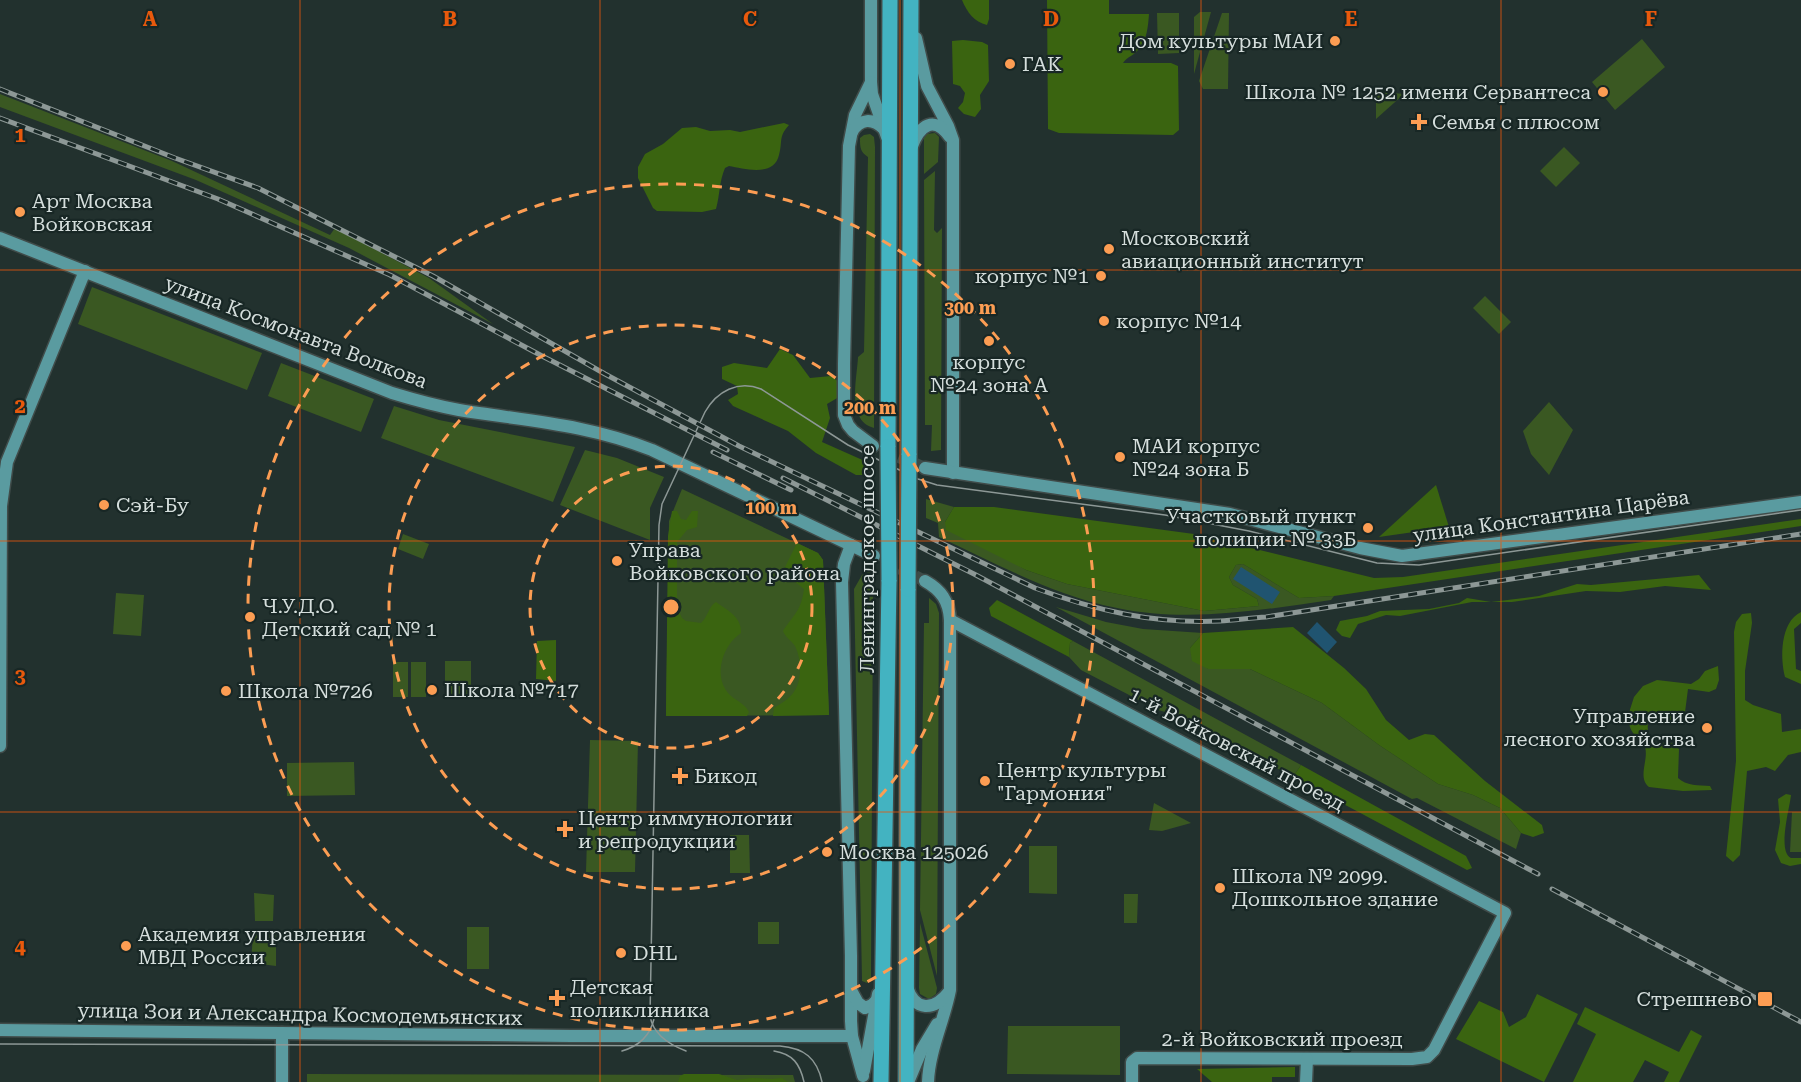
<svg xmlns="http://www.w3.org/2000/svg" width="1801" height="1082" font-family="'Roboto Serif',serif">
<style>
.green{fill:#3a5822}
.forest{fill:#3a6410}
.water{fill:#205470}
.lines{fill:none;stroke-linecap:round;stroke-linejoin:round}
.secondary-tunnel{stroke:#3d4b48;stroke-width:12;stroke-dasharray:12 6;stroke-linecap:butt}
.secondary-casing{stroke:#404c4a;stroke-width:15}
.primary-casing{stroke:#404c4a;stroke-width:18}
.secondary{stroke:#5a9ba0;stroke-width:12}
.primary{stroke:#43b3c1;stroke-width:15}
.tram{stroke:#8d9896;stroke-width:1.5}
.rail-casing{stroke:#8d9896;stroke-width:5}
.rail{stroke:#182725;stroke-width:3;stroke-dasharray:9;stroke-linecap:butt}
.primary-bridge-casing{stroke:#404c4a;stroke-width:18;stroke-linecap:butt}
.primary-bridge{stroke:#43b3c1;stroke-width:15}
.grid{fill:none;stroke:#e8590c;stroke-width:1.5;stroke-opacity:0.55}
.ring{fill:none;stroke:#fc9d53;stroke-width:3;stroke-dasharray:10 8}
.poi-dot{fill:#fc9d53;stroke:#182725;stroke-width:2}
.labels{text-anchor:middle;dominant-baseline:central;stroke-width:4.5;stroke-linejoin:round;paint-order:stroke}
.poi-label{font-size:20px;fill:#d5dedc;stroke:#182725;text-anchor:start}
.street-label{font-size:20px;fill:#d5dedc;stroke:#182725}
.grid-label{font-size:20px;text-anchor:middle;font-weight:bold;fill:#e8590c;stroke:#182725;stroke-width:4.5;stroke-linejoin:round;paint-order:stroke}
.centre{fill:#fc9d53;stroke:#182725;stroke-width:3}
.ring-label{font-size:18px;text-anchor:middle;font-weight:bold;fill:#fc9d53;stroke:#182725;stroke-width:4.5;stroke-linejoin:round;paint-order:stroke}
</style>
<rect width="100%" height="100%" fill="#22312e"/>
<g class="green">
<polygon points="1200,12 1211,12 1194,74 1194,17"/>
<polygon points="1157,13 1179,13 1179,53 1158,54"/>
<polygon points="1222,13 1229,13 1228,89 1203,89 1199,81"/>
<polygon points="1642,39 1665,67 1615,110 1592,82"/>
<polygon points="1383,92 1404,94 1376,119 1376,97"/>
<polygon points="0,94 172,161 330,235 335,228 429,278 493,324 349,248 196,180 0,107"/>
<polygon points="935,133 939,137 938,162 924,174 924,138 927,134"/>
<path d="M 870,134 L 874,137 L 875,147 L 874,428 C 846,421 857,379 858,357 L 864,352 L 868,157 C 860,152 860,147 860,138 L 864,135 Z"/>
<polygon points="1564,147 1580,163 1556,187 1540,171"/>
<polygon points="935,171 934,230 937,233 942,228 941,450 931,451 932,425 925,425 924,180"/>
<polygon points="92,287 262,353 247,390 78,324"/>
<polygon points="1485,296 1511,322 1499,334 1473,308"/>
<polygon points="281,363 374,399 361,432 268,396"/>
<polygon points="1549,402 1573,430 1549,475 1531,454 1523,431"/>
<polygon points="394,406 439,420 575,447 553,502 381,438"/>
<polygon points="585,450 617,458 664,477 650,508 650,540 560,505"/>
<polygon points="682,489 818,553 823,560 829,715 666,716 669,521"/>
<path d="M 926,499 L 954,507 L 945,522 L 1026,570 L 1067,584 L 1204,611 L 1259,606 L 1257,599 L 1233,585 L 1229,577 L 1236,565 L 1243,564 L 1299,598 L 1334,596 L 1331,600 C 1261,610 1188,623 1117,608 C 1055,596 997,564 939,537 L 938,523 L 926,518 Z"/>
<polygon points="403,534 429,544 423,559 398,549"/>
<polygon points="870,571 871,596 873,596 871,978 867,983 862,981 862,978 854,589 862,575"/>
<polygon points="116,593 144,595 141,636 113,634"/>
<polygon points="929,598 936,604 939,613 937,976 920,910 924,623 929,623"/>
<polygon points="1056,607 1106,622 1143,629 1203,633 1190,648 1208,669 1250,669 1322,703 1379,745 1438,784 1473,795 1500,808 1521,833 1516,849 1417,798 1412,799"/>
<polygon points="1073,641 1301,765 1293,777 1183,717 1158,710 1081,670 1069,657 1070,643"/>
<rect x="445" y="661" width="26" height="37"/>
<rect x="393" y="662" width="15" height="35"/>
<rect x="411" y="662" width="15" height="35"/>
<polygon points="590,740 638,741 635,872 586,872"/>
<polygon points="354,762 355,795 287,796 287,763"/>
<polygon points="1154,803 1191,823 1162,831 1149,830"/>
<polygon points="1792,812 1801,812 1801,852 1790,852"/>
<polygon points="730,835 749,835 750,873 730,873"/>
<polygon points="1029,846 1057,846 1057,894 1029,893"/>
<polygon points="254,893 274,895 273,921 255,921"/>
<polygon points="1124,894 1138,894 1137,923 1124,923"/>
<rect x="758" y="922" width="21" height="22"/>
<polygon points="920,923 937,988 936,994 929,999 920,994 919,988"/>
<rect x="467" y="927" width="22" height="42"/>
<polygon points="253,934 276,935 276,966 251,963"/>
<polygon points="1008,1026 1120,1026 1120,1075 1007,1074"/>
<polygon points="307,1074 793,1075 795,1082 307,1082"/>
</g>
<g class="forest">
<path d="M 962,0 L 989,0 L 989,19 L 987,25 C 974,22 967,12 962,0 Z"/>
<path d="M 1047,0 L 1109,0 L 1109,14 L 1149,14 C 1148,27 1147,40 1138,50 C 1133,56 1127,57 1123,63 L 1171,63 L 1178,66 L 1179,130 L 1173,135 L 1059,133 L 1048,129 Z"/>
<polygon points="963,40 982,42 988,45 989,81 980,95 981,109 975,117 964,114 958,108 963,102 965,93 960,86 953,84 952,41"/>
<path d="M 784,123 L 789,125 C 778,137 783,141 779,155 C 774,177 745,169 729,166 L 725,168 C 719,182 720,195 716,209 L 702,212 L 657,211 L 653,208 L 638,178 L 638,167 L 645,154 L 663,144 L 682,128 L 696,127 L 710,131 L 730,130 L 740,132 Z"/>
<polygon points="780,349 793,355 810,378 831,376 839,382 839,397 827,404 830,418 822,442 867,462 868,467 863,475 856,475 816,453 788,431 733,406 728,400 738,394 737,386 722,379 722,367 734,363 767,368"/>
<polygon points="1436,485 1449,527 1379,537"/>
<polygon points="954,507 994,507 1194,534 1374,578 1403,577 1801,519 1801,526 1334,596 1299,598 1243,564 1236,565 1229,577 1233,585 1257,599 1259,606 1204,611 1067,584 1026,570 946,530 945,522"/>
<path d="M 672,511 L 677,511 L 681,519 L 686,520 L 692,511 L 698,511 L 697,527 L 687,530 L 677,542 L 677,608 L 682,618 L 686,621 L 701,623 C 708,617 708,607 716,602 C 727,610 742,617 741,633 C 723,645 713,674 728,693 C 734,700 745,703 749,712 L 747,716 L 666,716 L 668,536 Z"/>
<path d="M 797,543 L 818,553 L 823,560 L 829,715 L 773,716 L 774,708 C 790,699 800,690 800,670 C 800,662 799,654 795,646 C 791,640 786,638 783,631 C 795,613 801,611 804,589 L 794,581 L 783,581 L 779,579 Z"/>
<polygon points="1699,575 1711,590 1665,586 1620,592 1586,591 1512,602 1472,602 1400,616 1386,615 1358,624 1350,638 1342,636 1336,630 1340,621 1367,616 1380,611 1429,609 1459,603 1467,598 1491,602 1539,596 1577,584 1591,585"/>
<polygon points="997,600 1073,641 1070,643 1069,657 991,616 989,608"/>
<path d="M 1801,612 L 1801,623 L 1794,629 L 1796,669 L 1801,671 L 1801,684 L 1785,677 C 1780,658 1780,622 1801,612 Z"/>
<polygon points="1751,613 1752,623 1745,671 1745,700 1753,705 1781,714 1782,732 1801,729 1801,752 1788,755 1775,771 1766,767 1747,771 1740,855 1733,862 1726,856 1736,761 1734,632 1736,622 1742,614"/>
<polygon points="1293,627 1344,668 1366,689 1386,720 1409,740 1425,734 1434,735 1485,781 1542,825 1544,833 1533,837 1521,833 1500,808 1473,795 1438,784 1379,745 1322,703 1250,669 1208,669 1192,661 1190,648 1203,633"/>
<polygon points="556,640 556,681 536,679 537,641"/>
<path d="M 1718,666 L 1719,680 L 1716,689 L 1709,692 L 1688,689 L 1684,720 L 1675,722 L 1651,717 C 1645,725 1648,735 1653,743 L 1672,743 L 1679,749 L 1678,778 C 1686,786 1699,785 1710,786 L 1712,790 L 1683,791 L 1649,787 C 1637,777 1649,760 1645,747 C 1643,739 1637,738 1633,733 C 1630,729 1629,723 1627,719 L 1634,697 L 1643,686 L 1657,680 L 1691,684 L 1699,679 L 1705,671 Z"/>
<polygon points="1301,765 1466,856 1472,868 1467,870 1293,777"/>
<path d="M 1786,794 L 1791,795 C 1790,807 1777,852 1791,858 C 1792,858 1800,858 1801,858 L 1801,864 L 1790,866 L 1781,863 L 1775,850 L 1780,822 L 1778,799 Z"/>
<polygon points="1537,994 1578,1014 1544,1082 1456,1039 1479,1001 1503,1012 1509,1027 1526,1017"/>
<polygon points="1585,1007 1679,1052 1691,1030 1702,1036 1679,1082 1664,1082 1669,1072 1645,1060 1633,1082 1573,1082 1596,1034 1577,1024"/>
<polygon points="1295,1067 1295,1077 1272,1077 1272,1082 1212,1082 1197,1069"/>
<polygon points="684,1074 719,1074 737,1080 752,1078 772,1079 782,1078 788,1082 678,1082 680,1076"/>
</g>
<g class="water">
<polygon points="1241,567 1280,592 1272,604 1233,579"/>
<polygon points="1317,622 1337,642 1327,653 1307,633"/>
</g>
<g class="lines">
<g class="secondary-tunnel">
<polyline points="882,450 925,468"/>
<polyline points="883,560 925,581"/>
</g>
<defs>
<g id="secondary">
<polyline points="871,0 871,82 872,94 887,137"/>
<polyline points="916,38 927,86 948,126 953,140 953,473"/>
<polyline points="871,82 855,115 849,146 844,364 844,415 848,425 853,431 873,446"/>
<path d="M 852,132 C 860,118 873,118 884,129"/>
<path d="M 912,146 C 920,125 934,115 950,137"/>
<path d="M 0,238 L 392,393 C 415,400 437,406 459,410 C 527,421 587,424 652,450 L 874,556"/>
<polyline points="925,468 1230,514 1360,548 1402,556 1801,502"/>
<polyline points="851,545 844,564 842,582 851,956 851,1021 852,1036 863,1076"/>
<path d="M 925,581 C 941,590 949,601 950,620 L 950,990 C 944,1021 929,1051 928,1082"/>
<polyline points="950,620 1505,913 1434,1050 1427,1057 1412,1059 1137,1058 1132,1062 1132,1082"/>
<polyline points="0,746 1,506 7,462 85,271"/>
<path d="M 907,987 C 915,1012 934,1011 949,992"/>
<polyline points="852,992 858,1003 865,1008 872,1005 876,1001"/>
<polyline points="0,1030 571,1036 852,1036"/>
<polyline points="864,1071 878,994"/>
<polyline points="909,1080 922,1049 937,1024"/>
<polyline points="282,1082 282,1033"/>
<polyline points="1306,1082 1307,1059"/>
</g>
<g id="primary">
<polyline points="888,447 890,0"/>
<polyline points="909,455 911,0"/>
<polyline points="881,1082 889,580"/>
<polyline points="906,1082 908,589"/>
</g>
</defs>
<use href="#secondary" class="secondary-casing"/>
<use href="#primary" class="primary-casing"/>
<use href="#secondary" class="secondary"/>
<use href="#primary" class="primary"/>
<g class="tram">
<path d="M 0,1044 L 780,1046 C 804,1048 817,1058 822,1082"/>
<path d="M 622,1051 C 639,1046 650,1036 654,1019"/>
<path d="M 686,1051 C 670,1045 653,1034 650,1016 L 659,525 L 662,504 L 705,412 C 717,391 738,380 761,389 L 848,445 L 918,479 L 937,485 L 1165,515 L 1249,531 L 1377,563 L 1419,565 L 1801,510"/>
<path d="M 774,1051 C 793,1054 800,1064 804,1082"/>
</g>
<defs>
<g id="rail">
<path d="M 0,89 L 175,158 L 258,188 L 433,276 L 605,374 L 739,446 L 1035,588 C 1097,611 1153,624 1220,621 C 1235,620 1251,618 1266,617 L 1801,534"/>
<polyline points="0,118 218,199 390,275 544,357 727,450"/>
<polyline points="713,452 791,490"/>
<polyline points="783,478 974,574 1538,874"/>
<polyline points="1552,889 1801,1022"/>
</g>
</defs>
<use href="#rail" class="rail-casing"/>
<use href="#rail" class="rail"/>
<defs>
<g id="primary-bridge">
<polyline points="888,447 889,580"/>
<polyline points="908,589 909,455"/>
</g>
</defs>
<use href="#primary-bridge" class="primary-bridge-casing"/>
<use href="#primary-bridge" class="primary-bridge"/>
</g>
<path class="grid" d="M 300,0 L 300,1082M 600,0 L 600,1082M 900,0 L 900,1082M 1201,0 L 1201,1082M 1501,0 L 1501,1082M 0,270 L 1801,270M 0,541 L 1801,541M 0,812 L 1801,812"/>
<g class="ring">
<circle cx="671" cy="607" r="141"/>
<circle cx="671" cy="607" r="282"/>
<circle cx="671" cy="607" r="423"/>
</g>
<g class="poi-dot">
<circle cx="1335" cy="41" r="6"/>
<circle cx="1010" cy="64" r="6"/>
<circle cx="1603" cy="92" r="6"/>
<path d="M1416 113h6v6h6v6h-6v6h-6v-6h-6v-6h6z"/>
<circle cx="20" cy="212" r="6"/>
<circle cx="1109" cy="249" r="6"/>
<circle cx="1101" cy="276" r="6"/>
<circle cx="1104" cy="321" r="6"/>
<circle cx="989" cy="341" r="6"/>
<circle cx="1120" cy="457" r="6"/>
<circle cx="104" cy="505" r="6"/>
<circle cx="1368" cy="528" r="6"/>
<circle cx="617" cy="561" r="6"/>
<circle cx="250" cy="617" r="6"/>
<circle cx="432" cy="690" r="6"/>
<circle cx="226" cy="691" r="6"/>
<circle cx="1707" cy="728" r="6"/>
<path d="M677 767h6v6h6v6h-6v6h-6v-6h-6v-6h6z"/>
<circle cx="985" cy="781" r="6"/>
<path d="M562 820h6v6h6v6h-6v6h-6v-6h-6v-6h6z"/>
<circle cx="827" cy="852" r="6"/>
<circle cx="1220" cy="888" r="6"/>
<circle cx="126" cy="946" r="6"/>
<circle cx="621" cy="953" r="6"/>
<path d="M554 989h6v6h6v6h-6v6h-6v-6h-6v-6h6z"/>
<rect x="1757" y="991" width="16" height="16" rx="3"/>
</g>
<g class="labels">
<g class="poi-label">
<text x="1323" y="41" text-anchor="end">Дом культуры МАИ</text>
<text x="1022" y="64">ГАК</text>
<text x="1591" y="92" text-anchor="end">Школа № 1252 имени Сервантеса</text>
<text x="1432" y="122">Семья с плюсом</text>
<text x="32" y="201">Арт Москва<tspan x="32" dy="23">Войковская</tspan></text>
<text x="1121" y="238">Московский<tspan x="1121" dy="23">авиационный институт</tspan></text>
<text x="1089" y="276" text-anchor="end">корпус №1</text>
<text x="1116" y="321">корпус №14</text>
<text x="989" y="362" text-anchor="middle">корпус<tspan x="989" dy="23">№24 зона А</tspan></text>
<text x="1132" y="446">МАИ корпус<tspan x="1132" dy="23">№24 зона Б</tspan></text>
<text x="116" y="505">Сэй-Бу</text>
<text x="1356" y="516" text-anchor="end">Участковый пункт<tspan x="1356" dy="23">полиции № 33Б</tspan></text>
<text x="629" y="550">Управа<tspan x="629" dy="23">Войковского района</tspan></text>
<text x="262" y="606">Ч.У.Д.О.<tspan x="262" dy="23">Детский сад № 1</tspan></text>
<text x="444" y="690">Школа №717</text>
<text x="238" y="691">Школа №726</text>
<text x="1695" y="716" text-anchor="end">Управление<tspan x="1695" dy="23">лесного хозяйства</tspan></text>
<text x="997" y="770">Центр культуры<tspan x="997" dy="23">"Гармония"</tspan></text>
<text x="694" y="776">Бикод</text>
<text x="578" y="818">Центр иммунологии<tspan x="578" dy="23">и репродукции</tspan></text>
<text x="839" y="852">Москва 125026</text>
<text x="1232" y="876">Школа № 2099.<tspan x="1232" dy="23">Дошкольное здание</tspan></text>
<text x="138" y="934">Академия управления<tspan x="138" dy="23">МВД России</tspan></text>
<text x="633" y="953">DHL</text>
<text x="570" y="987">Детская<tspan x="570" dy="23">поликлиника</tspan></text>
<text x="1752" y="999" text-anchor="end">Стрешнево</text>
</g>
<g class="street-label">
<text transform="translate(296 332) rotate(21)">улица Космонавта Волкова</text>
<text transform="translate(1551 516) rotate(-8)">улица Константина Царёва</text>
<text transform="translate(867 559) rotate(-90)">Ленинградское шоссе</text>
<text transform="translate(1237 749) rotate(28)">1-й Войковский проезд</text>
<text transform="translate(300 1014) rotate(1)">улица Зои и Александра Космодемьянских</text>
<text x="1282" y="1039">2-й Войковский проезд</text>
</g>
</g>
<g class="grid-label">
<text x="150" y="26">A</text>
<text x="450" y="26">B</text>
<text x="750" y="26">C</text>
<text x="1051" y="26">D</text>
<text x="1351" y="26">E</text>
<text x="1651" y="26">F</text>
<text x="20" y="142">1</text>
<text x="20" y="413">2</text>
<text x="20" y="683">3</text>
<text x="20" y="954">4</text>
</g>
<circle cx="671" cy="607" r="9" class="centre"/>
<g class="ring-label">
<text x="970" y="314">300 m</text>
<text x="870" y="414">200 m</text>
<text x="771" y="514">100 m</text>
</g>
</svg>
